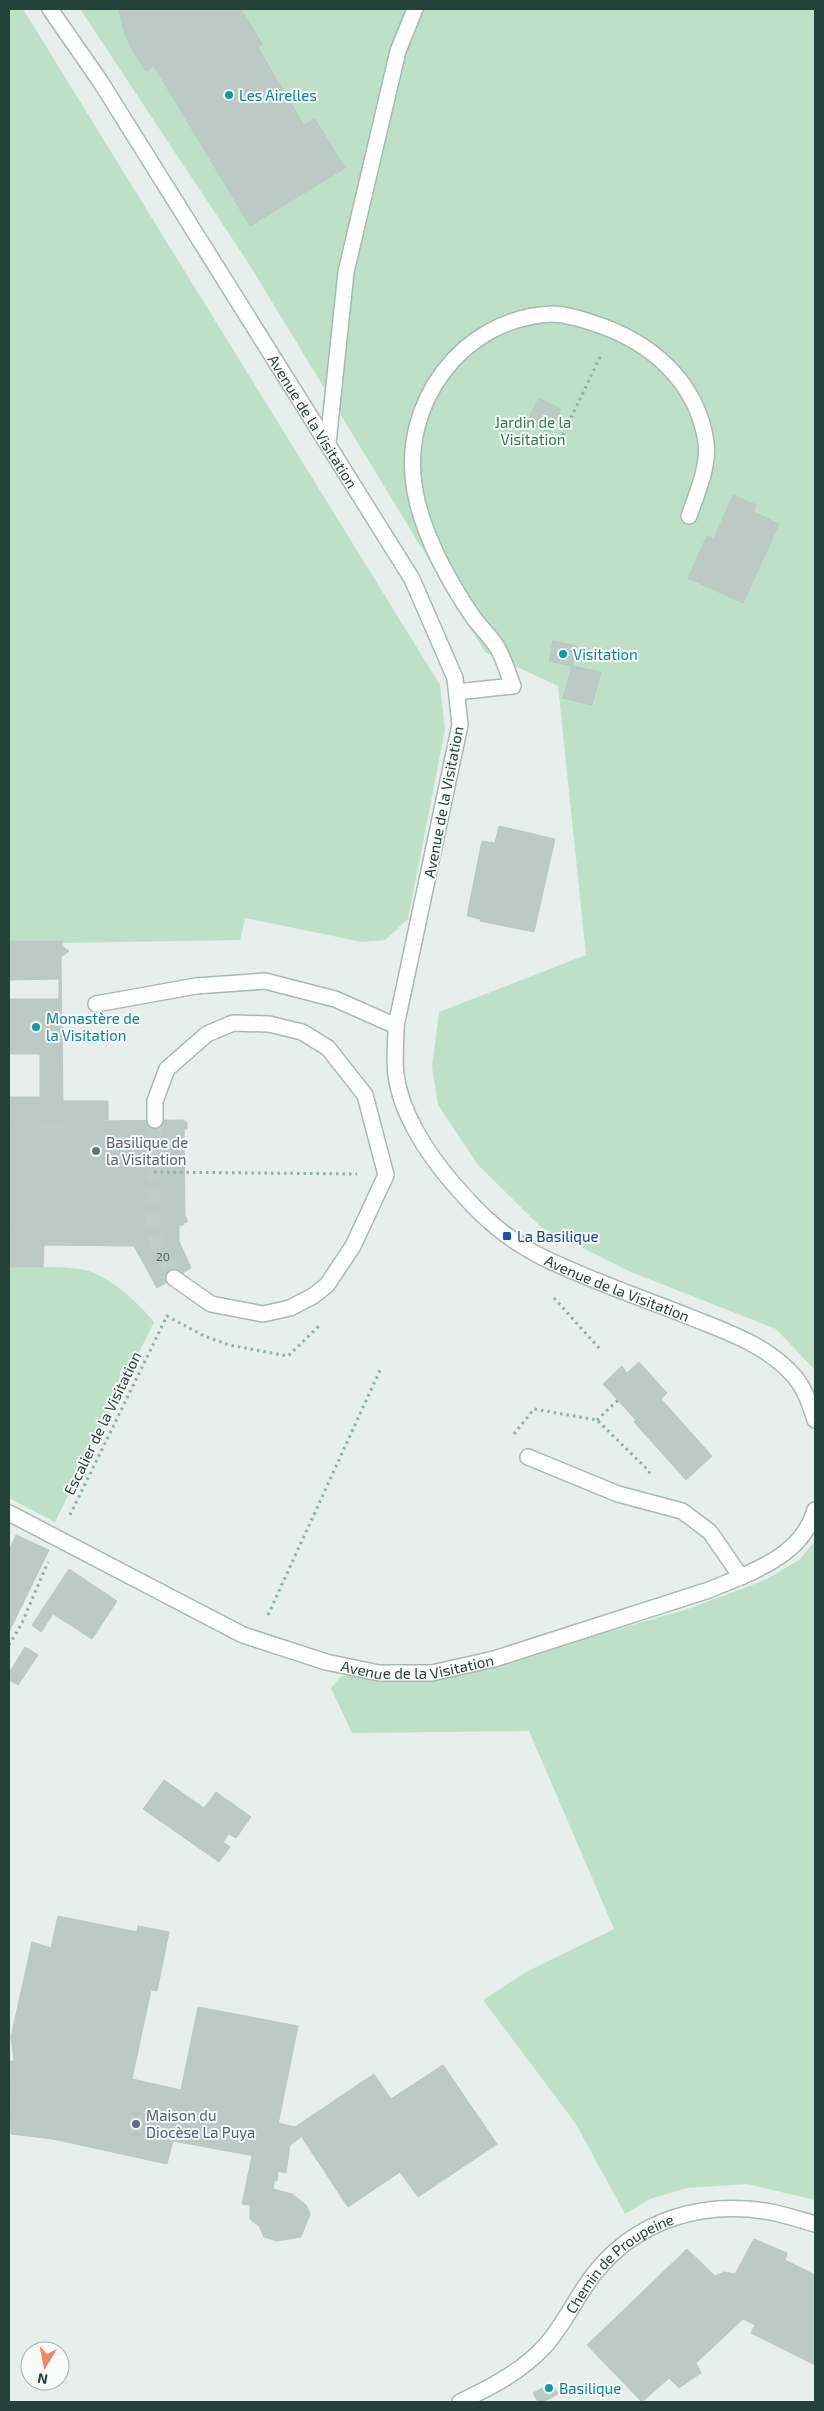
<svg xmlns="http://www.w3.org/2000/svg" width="824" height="2411" font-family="'Exo 2',sans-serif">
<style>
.green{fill:#bfe0c8}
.building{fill:#bbcac4;stroke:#b8c9c2}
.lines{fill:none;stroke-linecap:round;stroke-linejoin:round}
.minor-tunnel{stroke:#bfccc8;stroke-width:15;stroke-dasharray:15 8;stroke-linecap:butt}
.minor-casing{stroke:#a8b8b2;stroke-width:18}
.path{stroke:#86b3a5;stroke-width:3;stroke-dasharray:2.5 4;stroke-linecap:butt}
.minor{stroke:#fff;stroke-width:15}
.culture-dot{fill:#0f9aa8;stroke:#f7fbf9;stroke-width:2}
.worship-dot{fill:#6b7280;stroke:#f7fbf9;stroke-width:2}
.transit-dot{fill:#1a4fb4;stroke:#f7fbf9;stroke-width:2}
.service-dot{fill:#5c6f8a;stroke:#f7fbf9;stroke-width:2}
.labels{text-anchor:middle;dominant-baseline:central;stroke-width:4;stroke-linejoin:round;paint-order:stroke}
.number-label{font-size:12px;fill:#4a645c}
.culture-label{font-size:15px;fill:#0d838f;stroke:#f7fbf9;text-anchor:start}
.street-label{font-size:15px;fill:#24423a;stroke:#f7fbf9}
.park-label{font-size:15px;fill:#2d7a4b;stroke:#f7fbf9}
.worship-label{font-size:15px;fill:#5b616d;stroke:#f7fbf9;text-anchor:start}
.transit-label{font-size:15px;fill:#164399;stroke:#f7fbf9;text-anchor:start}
.service-label{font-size:15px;fill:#4e5e75;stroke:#f7fbf9;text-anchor:start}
</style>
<rect width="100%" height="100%" fill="#e6efeb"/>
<g class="green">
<polygon points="9,9 23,9 440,685 445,730 408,919 385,940 362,942 245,918 240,940 62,943 62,941 9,941"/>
<polygon points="80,9 815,9 815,1370 776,1329 631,1272 541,1227 478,1165 438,1105 432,1067 439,1012 586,955 558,686 485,652 247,261"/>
<path d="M 9,1267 C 28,1267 75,1265 91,1272 C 115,1281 138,1303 154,1322 L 55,1522 L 9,1498 Z"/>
<polygon points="815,1541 815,2200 747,2184 686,2188 650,2199 625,2214 576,2124 483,2000 526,1972 614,1929 529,1731 352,1733 331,1688 341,1676 459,1674 685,1610 765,1580 799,1560"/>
</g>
<g class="building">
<polygon points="119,9 241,9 262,44 258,48 304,125 315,119 345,168 250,226 154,66 146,71 134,53 125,35"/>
<polygon points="539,398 561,409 550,433 527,422"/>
<polygon points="733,495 756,505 754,512 779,524 743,603 688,578 707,536 714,539"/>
<polygon points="553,641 577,646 572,666 549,661"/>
<polygon points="572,666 601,672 592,705 563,698"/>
<polygon points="499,826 555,839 534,932 480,921 480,919 467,916 482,841 495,843"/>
<polygon points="9,941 62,941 62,946 69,951 61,957 63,1101 108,1101 108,1120 9,1122 9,1097 40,1097 40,1054 9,1054 9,999 59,999 59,979 9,980"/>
<polygon points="184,1120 184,1122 187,1122 187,1129 184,1129 185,1218 187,1218 187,1222 184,1223 184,1225 9,1227 9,1122"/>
<polygon points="179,1225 179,1241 191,1268 157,1288 134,1246 44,1245 43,1267 9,1267 9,1227"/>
<polygon points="639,1362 667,1393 661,1399 712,1456 686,1480 634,1422 636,1420 603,1384 622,1366 627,1373"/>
<polygon points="16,1535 49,1550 9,1632 9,1550"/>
<polygon points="69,1569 117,1601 92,1639 53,1614 41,1632 32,1625"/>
<polygon points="25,1647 38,1655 18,1685 9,1680 9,1673"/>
<polygon points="164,1780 204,1808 216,1792 251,1817 236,1838 229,1834 223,1842 230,1847 219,1862 143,1809"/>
<polygon points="58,1916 137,1932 138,1926 169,1932 157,1991 151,1990 132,2079 181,2090 198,2007 298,2026 271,2159 173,2141 167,2164 53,2139 65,2077 37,2068 42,2044 11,2037 32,1942 51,1948"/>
<polygon points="11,2037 42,2044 37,2068 65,2077 53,2139 11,2134 9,2061 14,2061"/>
<polygon points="443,2065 497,2144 418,2197 400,2172 348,2207 295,2127 374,2074 391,2099"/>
<polygon points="278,2123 295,2127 301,2137 290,2145 286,2173 278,2171 277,2181 274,2181 273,2189 254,2196 250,2205 242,2204 252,2156 271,2159"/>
<polygon points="273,2189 292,2194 306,2205 310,2214 301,2237 277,2241 264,2237 259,2226 250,2219 250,2205 254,2196"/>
<polygon points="754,2239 787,2253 785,2260 815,2275 815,2365 751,2333 755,2325 743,2319 696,2363 701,2373 679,2388 669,2378 642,2402 587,2345 687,2249 715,2276 724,2272 735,2274"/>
<polygon points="552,2383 558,2394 543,2402 538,2402 533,2393"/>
</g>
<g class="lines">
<polyline class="minor-tunnel" points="155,1120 153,1225 157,1243 174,1278"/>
<defs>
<g id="minor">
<path id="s1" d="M 50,9 L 100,81 L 412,579 L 455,678 L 460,725 L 396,1026 C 396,1042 394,1060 396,1075 C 401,1113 427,1153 451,1181 C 479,1214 502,1236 540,1256 C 588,1280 640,1297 690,1317 C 727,1332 767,1345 794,1376 C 805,1389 810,1404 815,1420"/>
<polyline points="328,443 346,272 398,51 415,9"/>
<path d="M 457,692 L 513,686 C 508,673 504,659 497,647 C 490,636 480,627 473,617 C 448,580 423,536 415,491 C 399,405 461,318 552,314 C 565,314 581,319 593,323 C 650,341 697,381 706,442 C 709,467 697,493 689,516"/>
<polyline points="96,1004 196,986 265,981 335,999 396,1026"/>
<polyline points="155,1120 155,1101 167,1069 207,1034 233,1023 269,1024 302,1032 328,1048 365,1095 386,1175 353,1246 327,1285 313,1296 290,1308 263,1314 211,1304 174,1278"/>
<polyline points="528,1457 618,1494 682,1511 710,1532 741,1577"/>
<path id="s2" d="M 9,1513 L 243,1635 L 326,1662 L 379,1673 L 432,1673 L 494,1659 L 709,1590 C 749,1573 802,1557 815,1510"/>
<path id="s3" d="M 460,2402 C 491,2387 521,2372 545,2346 C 564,2325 576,2297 594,2274 C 637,2219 704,2200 771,2212 C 786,2215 801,2220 815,2224"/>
</g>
</defs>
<use href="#minor" class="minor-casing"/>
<g class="path">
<polyline points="557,447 602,353"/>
<polyline points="154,1172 357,1174"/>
<polyline points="554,1298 599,1348"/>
<polyline points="597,1420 618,1400"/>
<polyline points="514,1434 534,1409 597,1420 649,1471 650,1476"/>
<polyline points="70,1515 167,1316 204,1336 229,1345 288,1356 321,1324"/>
<polyline points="268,1615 381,1368"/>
<polyline points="9,1645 22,1623 48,1562"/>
</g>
<use href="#minor" class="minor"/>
</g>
<g class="culture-dot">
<circle cx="229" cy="95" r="5"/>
<circle cx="563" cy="654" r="5"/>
<circle cx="36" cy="1027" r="5"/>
<circle cx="549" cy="2388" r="5"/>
</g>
<circle class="worship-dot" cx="96" cy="1151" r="5"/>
<rect class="transit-dot" x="502" y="1231" width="10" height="10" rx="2.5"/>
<circle class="service-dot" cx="136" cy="2124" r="5"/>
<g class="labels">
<g class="number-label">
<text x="163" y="1256">20</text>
</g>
<g class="culture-label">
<text x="239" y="95">Les Airelles</text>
<text x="573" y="654">Visitation</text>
<text x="46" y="1018">Monastère de<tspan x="46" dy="17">la Visitation</tspan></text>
<text x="559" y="2388">Basilique</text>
</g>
<g class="street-label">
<text stroke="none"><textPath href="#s1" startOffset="489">Avenue de la Visitation</textPath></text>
<text transform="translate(443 802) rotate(-79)">Avenue de la Visitation</text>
<text stroke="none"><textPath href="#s1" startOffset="1509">Avenue de la Visitation</textPath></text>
<text transform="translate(102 1423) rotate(-64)">Escalier de la Visitation</text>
<text stroke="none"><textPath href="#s2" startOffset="444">Avenue de la Visitation</textPath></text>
<text stroke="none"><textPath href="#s3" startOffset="216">Chemin de Proupeine</textPath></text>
</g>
<g class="park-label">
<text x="533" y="422">Jardin de la<tspan x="533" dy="17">Visitation</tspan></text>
</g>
<g class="worship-label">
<text x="106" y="1142">Basilique de<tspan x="106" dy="17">la Visitation</tspan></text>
</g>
<g class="transit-label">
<text x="517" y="1236">La Basilique</text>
</g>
<g class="service-label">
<text x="146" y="2115">Maison du<tspan x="146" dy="17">Diocèse La Puya</tspan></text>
</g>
</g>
<rect width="824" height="2411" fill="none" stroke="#24423a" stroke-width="20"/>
<g transform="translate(45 2366) rotate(190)"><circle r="24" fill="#f7fbf9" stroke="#a3b1ad"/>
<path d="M0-4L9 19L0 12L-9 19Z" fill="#f4845f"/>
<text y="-8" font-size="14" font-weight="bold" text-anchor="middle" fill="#24423a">N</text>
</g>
</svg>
